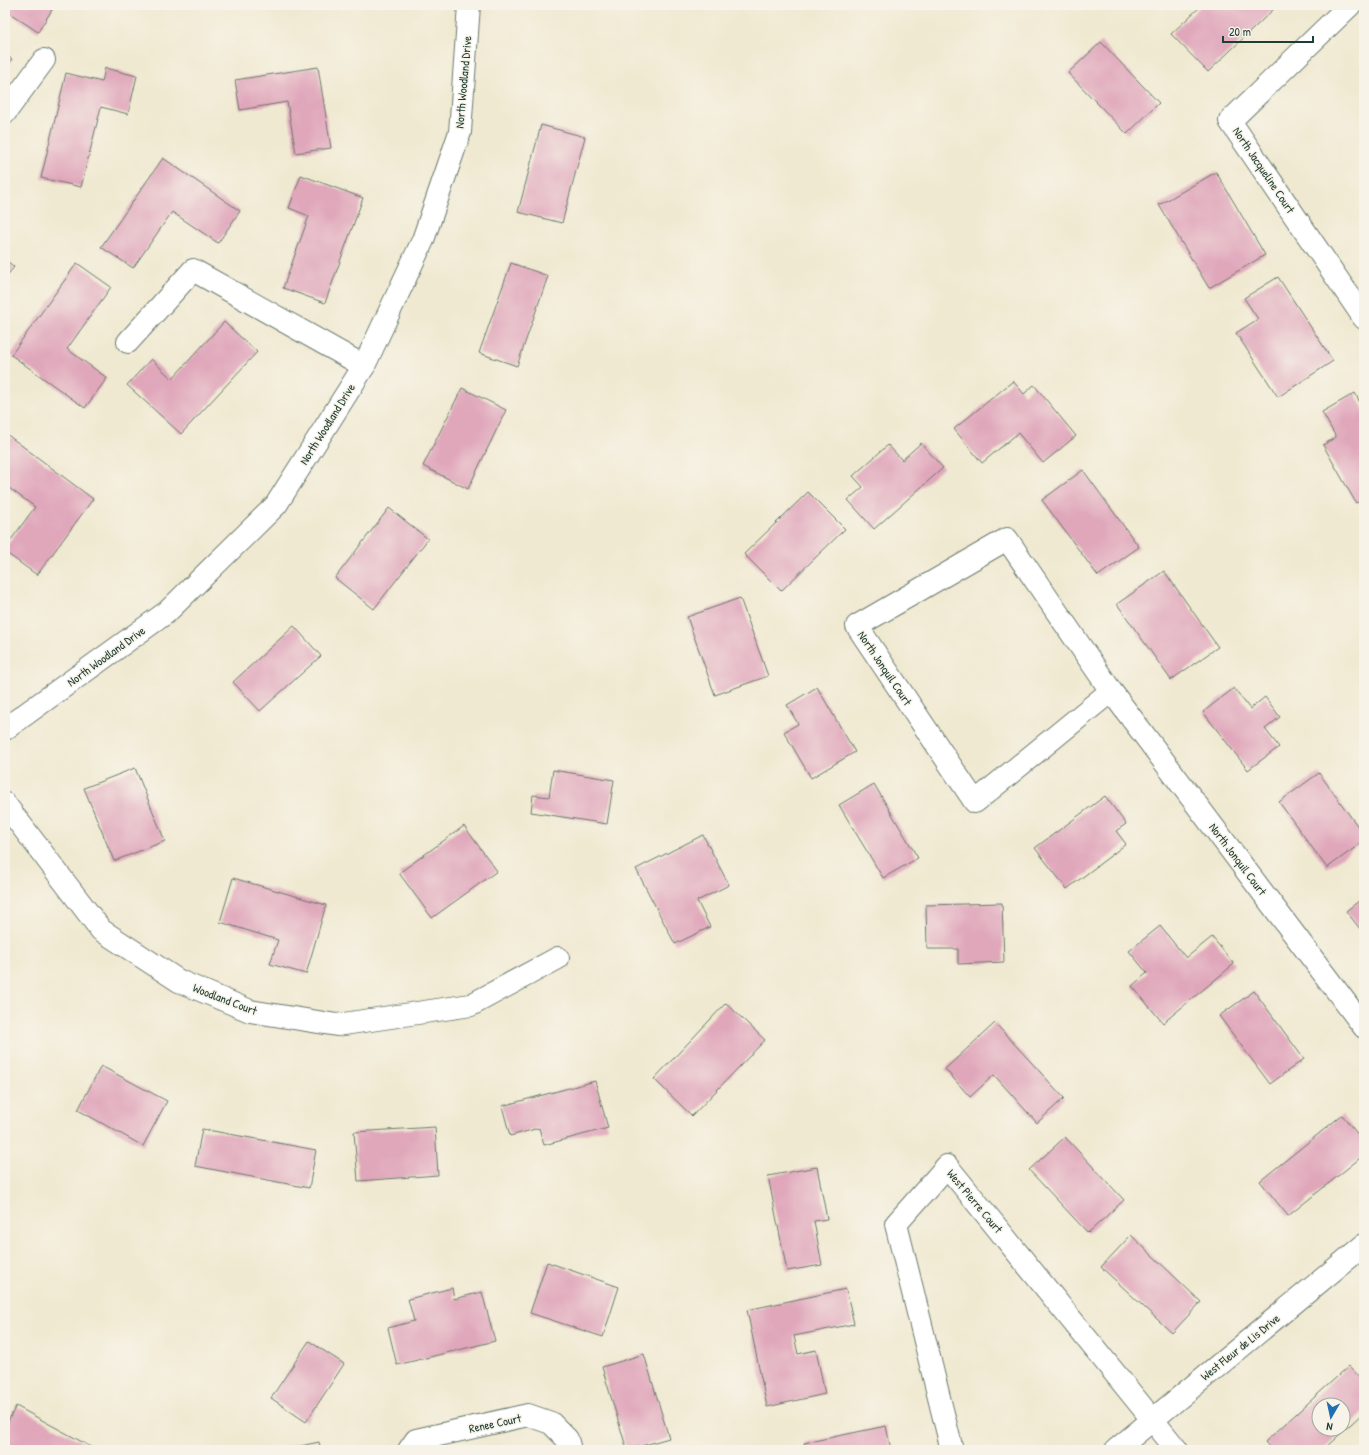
<svg xmlns="http://www.w3.org/2000/svg" width="1369" height="1455" font-family="'Patrick Hand',sans-serif">
<style>
.building{fill:#e0a7bb;fill-rule:evenodd}
.lines{fill:none;stroke-linecap:round;stroke-linejoin:round}
.minor-casing{stroke:#68796b;stroke-width:24}
.minor{stroke:#fff;stroke-width:22}
.labels{text-anchor:middle;dominant-baseline:central;stroke-width:3;stroke-linejoin:round;paint-order:stroke}
.street-label{font-size:12px;fill:#1f3d34;stroke:#f7f3e8}
</style>
<rect width="100%" height="100%" fill="#f7f3e8"/>
<filter id="ink" filterUnits="userSpaceOnUse"><feTurbulence type="fractalNoise" baseFrequency=".025" numOctaves="2"/><feDisplacementMap in="SourceGraphic" scale="8" xChannelSelector="R" yChannelSelector="G"/><feConvolveMatrix kernelMatrix="1 2 1 2 8 2 1 2 1" color-interpolation-filters="sRGB"/></filter>
<filter id="wash" filterUnits="userSpaceOnUse"><feTurbulence type="fractalNoise" baseFrequency=".012" numOctaves="4" result="noise"/><feDisplacementMap in="SourceGraphic" scale="16" xChannelSelector="R" yChannelSelector="G"/><feGaussianBlur stdDeviation="0.9" result="paint"/><feColorMatrix in="noise" values="0 0 0 0 0 0 0 0 0 0 0 0 0 0 0 0 0 1.4 0 .05"/><feComposite in="paint" operator="in"/></filter>
<g filter="url(#wash)">
<rect width="100%" height="100%" fill="#f0e9d1"/>
<g id="blocks">
<g class="building">
<polygon points="5,5 55,5 38,32 5,10"/>
<polygon points="1202,5 1278,5 1208,72 1171,34"/>
<polygon points="1101,42 1159,103 1127,134 1068,73"/>
<polygon points="5,55 12,59 5,69"/>
<polygon points="318,67 331,148 296,153 287,102 240,110 235,80"/>
<polygon points="105,68 137,76 128,114 101,107 81,187 41,178 66,73 102,82"/>
<polygon points="541,125 585,137 562,223 518,212"/>
<polygon points="163,158 240,211 218,243 172,212 133,268 101,247"/>
<polygon points="1216,172 1265,255 1209,288 1159,205"/>
<polygon points="301,175 363,198 325,303 283,288 309,216 289,208"/>
<polygon points="5,259 14,267 5,278"/>
<polygon points="77,263 111,287 67,349 107,378 85,408 11,355"/>
<polygon points="511,263 548,276 517,366 479,353"/>
<polygon points="1278,277 1333,361 1278,397 1236,333 1258,319 1244,298"/>
<polygon points="224,322 257,352 181,434 127,385 151,359 172,379"/>
<polygon points="1013,381 1024,394 1034,385 1076,436 1043,463 1018,433 982,463 954,429"/>
<polygon points="462,388 506,410 468,489 423,466"/>
<polygon points="1355,393 1364,410 1364,499 1356,503 1323,445 1336,437 1322,412"/>
<polygon points="5,433 93,499 37,575 5,552 5,548 35,507 5,485"/>
<polygon points="921,443 943,468 874,529 848,500 863,487 853,476 888,445 902,460"/>
<polygon points="1083,470 1139,547 1098,576 1042,500"/>
<polygon points="808,492 845,529 781,591 744,554"/>
<polygon points="389,508 428,539 374,609 335,578"/>
<polygon points="1164,571 1218,647 1171,680 1117,604"/>
<polygon points="740,598 768,676 715,695 687,617"/>
<polygon points="294,626 321,656 260,711 233,682"/>
<polygon points="817,687 855,752 811,778 784,732 798,724 787,705"/>
<polygon points="1234,688 1250,709 1265,697 1280,717 1265,729 1279,747 1248,770 1203,712"/>
<polygon points="135,768 165,841 114,861 84,788"/>
<polygon points="553,770 614,780 607,824 531,812 533,795 549,797"/>
<polygon points="1319,773 1364,835 1364,841 1327,868 1279,802"/>
<polygon points="874,784 918,858 883,878 839,805"/>
<polygon points="1105,796 1126,824 1116,831 1126,844 1067,889 1035,848"/>
<polygon points="464,826 497,871 432,918 399,873"/>
<polygon points="703,835 729,885 697,901 710,927 675,944 636,869"/>
<polygon points="233,878 326,905 306,974 270,964 278,940 220,922"/>
<polygon points="1364,897 1364,934 1346,911"/>
<polygon points="1002,903 1004,962 958,964 958,949 927,949 926,905"/>
<polygon points="1160,926 1186,958 1212,937 1234,964 1163,1023 1132,986 1147,973 1129,951"/>
<polygon points="1254,991 1304,1059 1270,1084 1219,1016"/>
<polygon points="726,1003 765,1040 692,1116 654,1079"/>
<polygon points="995,1023 1064,1098 1037,1123 994,1075 970,1097 945,1069"/>
<polygon points="101,1066 167,1101 143,1146 78,1110"/>
<polygon points="595,1081 608,1128 544,1145 539,1128 510,1136 502,1106"/>
<polygon points="1342,1115 1364,1142 1364,1155 1288,1216 1260,1181"/>
<polygon points="435,1127 438,1175 358,1181 354,1132"/>
<polygon points="202,1129 316,1150 309,1188 195,1166"/>
<polygon points="1065,1137 1124,1200 1088,1233 1029,1170"/>
<polygon points="817,1167 827,1219 814,1221 822,1265 787,1271 768,1176"/>
<polygon points="1131,1235 1201,1302 1172,1333 1101,1267"/>
<polygon points="547,1262 619,1287 603,1337 530,1313"/>
<polygon points="452,1288 454,1299 482,1292 495,1341 397,1365 388,1328 414,1321 408,1299"/>
<polygon points="846,1289 854,1324 794,1336 798,1354 816,1350 825,1394 767,1407 747,1310"/>
<polygon points="309,1341 344,1364 306,1422 271,1398"/>
<polygon points="644,1354 669,1438 627,1450 602,1367"/>
<path d="M 1349,1366 L 1364,1382 L 1364,1412 L 1324,1449 L 1325,1450 L 1272,1450 L 1265,1442 ZM 1319,1405 L 1343,1405 L 1343,1429 L 1319,1429 Z"/>
<polygon points="16,1406 97,1450 5,1450 5,1427"/>
<polygon points="886,1426 891,1450 805,1450 804,1443"/>
<polygon points="319,1442 321,1450 287,1450 287,1449"/>
</g>
</g>
</g>
<g filter="url(#ink)">
<use href="#blocks" fill-opacity="0" stroke="#68796b" stroke-width="1"/>
<g class="lines">
<defs>
<g id="minor">
<polyline points="1350,5 1230,121 1364,318"/>
<polyline points="5,113 44,60"/>
<polyline points="128,342 193,270 364,366"/>
<polyline points="1111,691 975,802 857,626 1007,539 1111,691 1364,1027"/>
<polyline points="5,729 167,612 276,505 364,366 423,240 460,132 469,5"/>
<polyline points="5,804 101,930 179,981 250,1011 337,1025 471,1005 558,958"/>
<polyline points="409,1450 416,1440 528,1415 551,1423 567,1439 570,1450"/>
<polyline points="952,1450 896,1224 947,1166 1177,1450"/>
<polyline points="1116,1450 1364,1245"/>
</g>
</defs>
<use href="#minor" class="minor-casing"/>
<use href="#minor" class="minor"/>
</g>
</g>
<g class="labels">
<g class="street-label">
<text transform="translate(463 82) rotate(-85)">North Woodland Drive</text>
<text transform="translate(1264 170) rotate(56)">North Jacqueline Court</text>
<text transform="translate(327 424) rotate(-58)">North Woodland Drive</text>
<text transform="translate(106 656) rotate(-36)">North Woodland Drive</text>
<text transform="translate(885 668) rotate(56)">North Jonquil Court</text>
<text transform="translate(1238 859) rotate(53)">North Jonquil Court</text>
<text transform="translate(225 999) rotate(21)">Woodland Court</text>
<text transform="translate(975 1201) rotate(50)">West Pierre Court</text>
<text transform="translate(1240 1347) rotate(-39)">West Fleur de Lis Drive</text>
<text transform="translate(495 1423) rotate(-12)">Renee Court</text>
</g>
</g>
<rect width="1369" height="1455" fill="none" stroke="#f7f3e8" stroke-width="20"/>
<g transform="translate(1331 1417) rotate(189)"><circle r="19" fill="#f7f3e8" stroke="#a1aaa0"/>
<path d="M0-3L7 15L0 10L-7 15Z" fill="#1f6fb2"/>
<text y="-6" font-size="11" font-weight="bold" text-anchor="middle" fill="#1f3d34">N</text>
</g>
<path d="M1223 36v6h90v-6" fill="none" stroke="#1f3d34" stroke-width="2"/>
<text x="1229" y="36" font-size="12" fill="#1f3d34" stroke="#f7f3e8" stroke-width="3" paint-order="stroke">20 m</text>
</svg>
